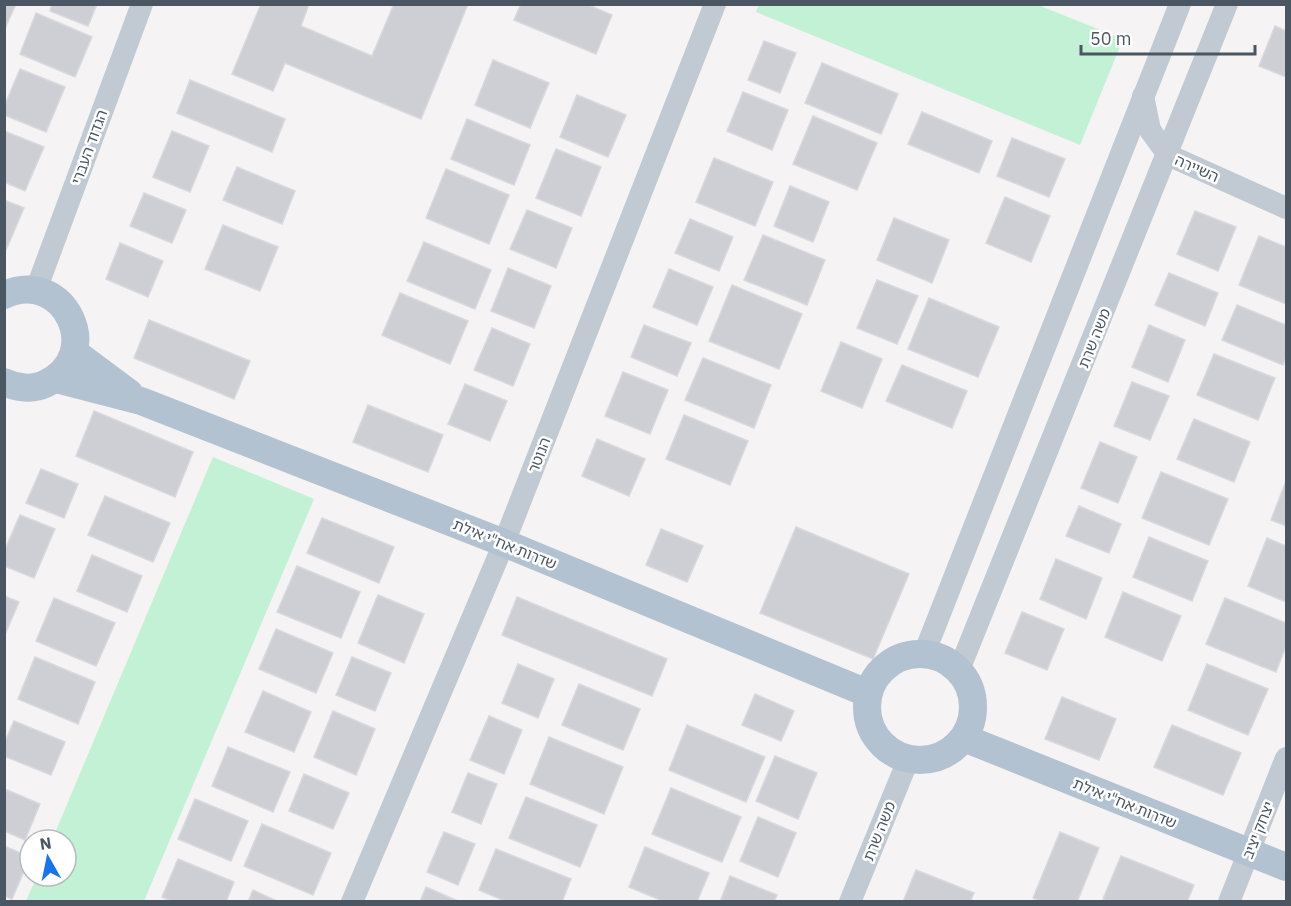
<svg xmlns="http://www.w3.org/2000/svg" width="1291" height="906" font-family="'IBM Plex Sans','Noto Sans Hebrew',sans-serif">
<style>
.green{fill:#c3f1d5}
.building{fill:#cdcfd5;stroke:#d7d9de;stroke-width:1.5}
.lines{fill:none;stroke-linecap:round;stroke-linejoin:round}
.minor{stroke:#c1cad2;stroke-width:22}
.major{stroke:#b3c2d1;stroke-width:28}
.labels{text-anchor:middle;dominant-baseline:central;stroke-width:5;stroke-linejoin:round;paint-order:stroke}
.street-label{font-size:15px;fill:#4a5661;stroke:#fff}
</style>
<rect width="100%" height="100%" fill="#f5f3f3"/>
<g class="green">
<polygon points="759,4 1038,5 1123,39 1080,145 756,12"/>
<polygon points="213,457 314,499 144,901 26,901 37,876 66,876 66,840 52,840"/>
</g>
<g class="building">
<polygon points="4,4 15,6 4,31"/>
<polygon points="52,4 97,4 88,26 50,11"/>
<polygon points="261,4 309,4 301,26 372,56 394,4 468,4 421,119 285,63 273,91 232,74"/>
<polygon points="521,4 586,4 612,15 596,54 514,20"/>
<polygon points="36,13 92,37 75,77 20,54"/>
<polygon points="1275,26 1286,31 1286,77 1259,66"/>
<polygon points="764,41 796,53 780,93 748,80"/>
<polygon points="493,60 549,83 530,128 475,105"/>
<polygon points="822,63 898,94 881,134 805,103"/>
<polygon points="20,69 65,87 46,132 4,115 4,107"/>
<polygon points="190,80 285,119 272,152 177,113"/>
<polygon points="743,92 788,110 772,150 727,131"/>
<polygon points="577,95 626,115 608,157 560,137"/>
<polygon points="922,112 992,141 979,173 908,144"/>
<polygon points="813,116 877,143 857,190 793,164"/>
<polygon points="467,119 530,145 514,185 451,159"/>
<polygon points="4,131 44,147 25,191 4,182"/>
<polygon points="172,131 209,146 190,192 153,177"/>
<polygon points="1012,138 1065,159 1049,197 997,176"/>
<polygon points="556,149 601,167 581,216 536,198"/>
<polygon points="714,158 773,182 755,226 696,202"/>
<polygon points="237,167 295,191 282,224 223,200"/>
<polygon points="446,169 509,195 489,244 426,218"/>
<polygon points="790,186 829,202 813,242 774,226"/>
<polygon points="144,193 186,210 172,243 130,226"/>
<polygon points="1005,197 1050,216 1031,262 986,243"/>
<polygon points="4,200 24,208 6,250 4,249"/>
<polygon points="527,210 572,228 556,268 510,249"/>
<polygon points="1195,211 1236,227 1218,271 1177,254"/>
<polygon points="894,218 949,240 932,283 877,260"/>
<polygon points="690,219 733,237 719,271 675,253"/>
<polygon points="223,225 278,247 260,291 205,269"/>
<polygon points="763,235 825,260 807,305 744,280"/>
<polygon points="1259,236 1286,247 1286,304 1239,285"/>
<polygon points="424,242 491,270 475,309 407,281"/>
<polygon points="120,243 163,261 148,297 106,279"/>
<polygon points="508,268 551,286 534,328 491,311"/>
<polygon points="669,269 713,287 697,325 653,307"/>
<polygon points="1169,273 1218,293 1205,326 1155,305"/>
<polygon points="877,280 918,296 897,344 857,328"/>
<polygon points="732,285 802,314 779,369 709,341"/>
<polygon points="400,293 468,321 450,364 382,335"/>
<polygon points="929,298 999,327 978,377 908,349"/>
<polygon points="1237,305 1286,325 1286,357 1283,365 1222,340"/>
<polygon points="149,320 250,361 234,399 134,358"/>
<polygon points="644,325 691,343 677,376 631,357"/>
<polygon points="1149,325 1185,340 1168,382 1132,367"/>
<polygon points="492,328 530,344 513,386 474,370"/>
<polygon points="841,342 882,359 862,408 821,391"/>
<polygon points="1214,354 1275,378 1258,420 1197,395"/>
<polygon points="703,358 771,385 754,428 685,400"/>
<polygon points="902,365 967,391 952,428 886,401"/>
<polygon points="623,372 668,390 650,434 605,416"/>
<polygon points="1132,382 1169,396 1150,440 1114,426"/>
<polygon points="465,384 507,401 490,441 448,424"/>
<polygon points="368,405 443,435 428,472 353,442"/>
<polygon points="94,411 193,452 175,497 76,456"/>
<polygon points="684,415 748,441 730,485 666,459"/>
<polygon points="1194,419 1250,442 1234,482 1177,459"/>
<polygon points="597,439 645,459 629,496 582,476"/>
<polygon points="1100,442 1137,457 1118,503 1081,488"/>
<polygon points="41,469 78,484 64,518 26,503"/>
<polygon points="1161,472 1228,499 1209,545 1142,518"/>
<polygon points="1286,481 1286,526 1271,520"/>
<polygon points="105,496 170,523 153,562 88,535"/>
<polygon points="1079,506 1121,524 1109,553 1066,536"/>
<polygon points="20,515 55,529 34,578 4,566 4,552"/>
<polygon points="322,518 394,547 379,583 307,553"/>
<polygon points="796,527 909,574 873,659 760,613"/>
<polygon points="661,529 703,546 687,582 646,565"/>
<polygon points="1149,537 1208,561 1192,601 1133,577"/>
<polygon points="1267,538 1286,546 1286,602 1248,586"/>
<polygon points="92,555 142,576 127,612 77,591"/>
<polygon points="1056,559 1102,578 1086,619 1040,599"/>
<polygon points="297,566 360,592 341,638 277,612"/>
<polygon points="1123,592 1181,616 1162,661 1105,637"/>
<polygon points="378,595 424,614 404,663 358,643"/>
<polygon points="4,596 19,602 4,637"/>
<polygon points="517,597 667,659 652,696 502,635"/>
<polygon points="54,598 115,623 96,666 36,641"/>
<polygon points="1225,598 1286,623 1286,646 1276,672 1206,644"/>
<polygon points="1022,612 1064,629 1047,670 1005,653"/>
<polygon points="276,629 333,653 316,693 259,669"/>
<polygon points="35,657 95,682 78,724 18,699"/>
<polygon points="352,657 391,673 375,711 336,695"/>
<polygon points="518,664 554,679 538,718 502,703"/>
<polygon points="1207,664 1268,689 1248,735 1188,710"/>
<polygon points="579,684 640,709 623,750 562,725"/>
<polygon points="263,691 311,712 294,752 245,732"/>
<polygon points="755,694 794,711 781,741 742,725"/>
<polygon points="1062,697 1116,719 1099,760 1045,739"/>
<polygon points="333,711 375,729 356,775 314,757"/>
<polygon points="489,716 522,730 504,774 470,760"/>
<polygon points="14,721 65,742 51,775 4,756 4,744"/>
<polygon points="687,725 765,757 746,802 669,770"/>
<polygon points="1172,725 1241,753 1223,795 1154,767"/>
<polygon points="549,737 623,767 604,814 530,784"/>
<polygon points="228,747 290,772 273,812 212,786"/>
<polygon points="775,756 817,773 798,819 756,801"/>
<polygon points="468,773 497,784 481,824 452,812"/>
<polygon points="304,774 349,793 333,829 289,811"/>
<polygon points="671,788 741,817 722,862 652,834"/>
<polygon points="7,790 40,804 25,840 4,831 4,795"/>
<polygon points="526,797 597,825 580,867 509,838"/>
<polygon points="195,799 248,821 231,861 178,839"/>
<polygon points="758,817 796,833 778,877 740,861"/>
<polygon points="262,824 331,853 313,895 244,866"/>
<polygon points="444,832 475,844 458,885 427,872"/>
<polygon points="1060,832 1099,848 1077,902 1042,902 1033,898"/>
<polygon points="4,846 30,857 12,899 4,896"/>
<polygon points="645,847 709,873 697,902 665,902 629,887"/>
<polygon points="496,849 571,879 562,902 507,902 479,890"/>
<polygon points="1121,856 1194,885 1187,902 1109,902 1103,899"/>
<polygon points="178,859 234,882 226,902 173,902 162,897"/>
<polygon points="916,870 974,893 970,902 903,902"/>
<polygon points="730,876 777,895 774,902 720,902"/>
<polygon points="426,887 460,902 420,902"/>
<polygon points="253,890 279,902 248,902"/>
</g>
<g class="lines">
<g class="minor">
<polyline points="1143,96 1150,130 1168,155 1286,208"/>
<polyline points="36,290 142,4"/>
<polyline points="924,654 1180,4"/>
<polyline points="959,670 1227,4"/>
<polyline points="352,902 504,543 715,4"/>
<polyline points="850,902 908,760"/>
<polyline points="1229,902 1286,758"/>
</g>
<g class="major">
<path d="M 4,295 C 64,267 107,355 45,384 C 33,390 16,388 4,382"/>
<polyline points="74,352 129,393"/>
<polyline points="56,379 141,401 504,543 867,693"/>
<circle cx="920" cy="707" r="53"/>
<polyline points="964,738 1286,867"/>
</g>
</g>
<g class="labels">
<g class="street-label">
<text transform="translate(89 147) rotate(-70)">הגדוד העברי</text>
<text transform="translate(1197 168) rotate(24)">השיירה</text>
<text transform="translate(1094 338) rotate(-68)">משה שרת</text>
<text transform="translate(539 455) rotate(-69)">הנוטר</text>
<text transform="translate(505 544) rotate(22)">שדרות אח"י אילת</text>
<text transform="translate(1125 803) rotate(22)">שדרות אח"י אילת</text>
<text transform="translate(1258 830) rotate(-68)">יצחק יציב</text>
<text transform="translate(879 831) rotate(-68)">משה שרת</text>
</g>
</g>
<rect width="1291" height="906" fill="none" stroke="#4a5661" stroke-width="12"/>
<g transform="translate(48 858) rotate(351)"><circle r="28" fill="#ffffff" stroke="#b7bbc0" stroke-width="1.5"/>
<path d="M0-4.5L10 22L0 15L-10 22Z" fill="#1a73e8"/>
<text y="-9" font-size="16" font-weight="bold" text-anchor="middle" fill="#4a5661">N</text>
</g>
<path d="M1081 45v9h174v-9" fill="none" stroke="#4a5661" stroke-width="3"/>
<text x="1090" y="45" font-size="18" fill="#4a5661" stroke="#ffffff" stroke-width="4.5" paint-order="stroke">50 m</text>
</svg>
